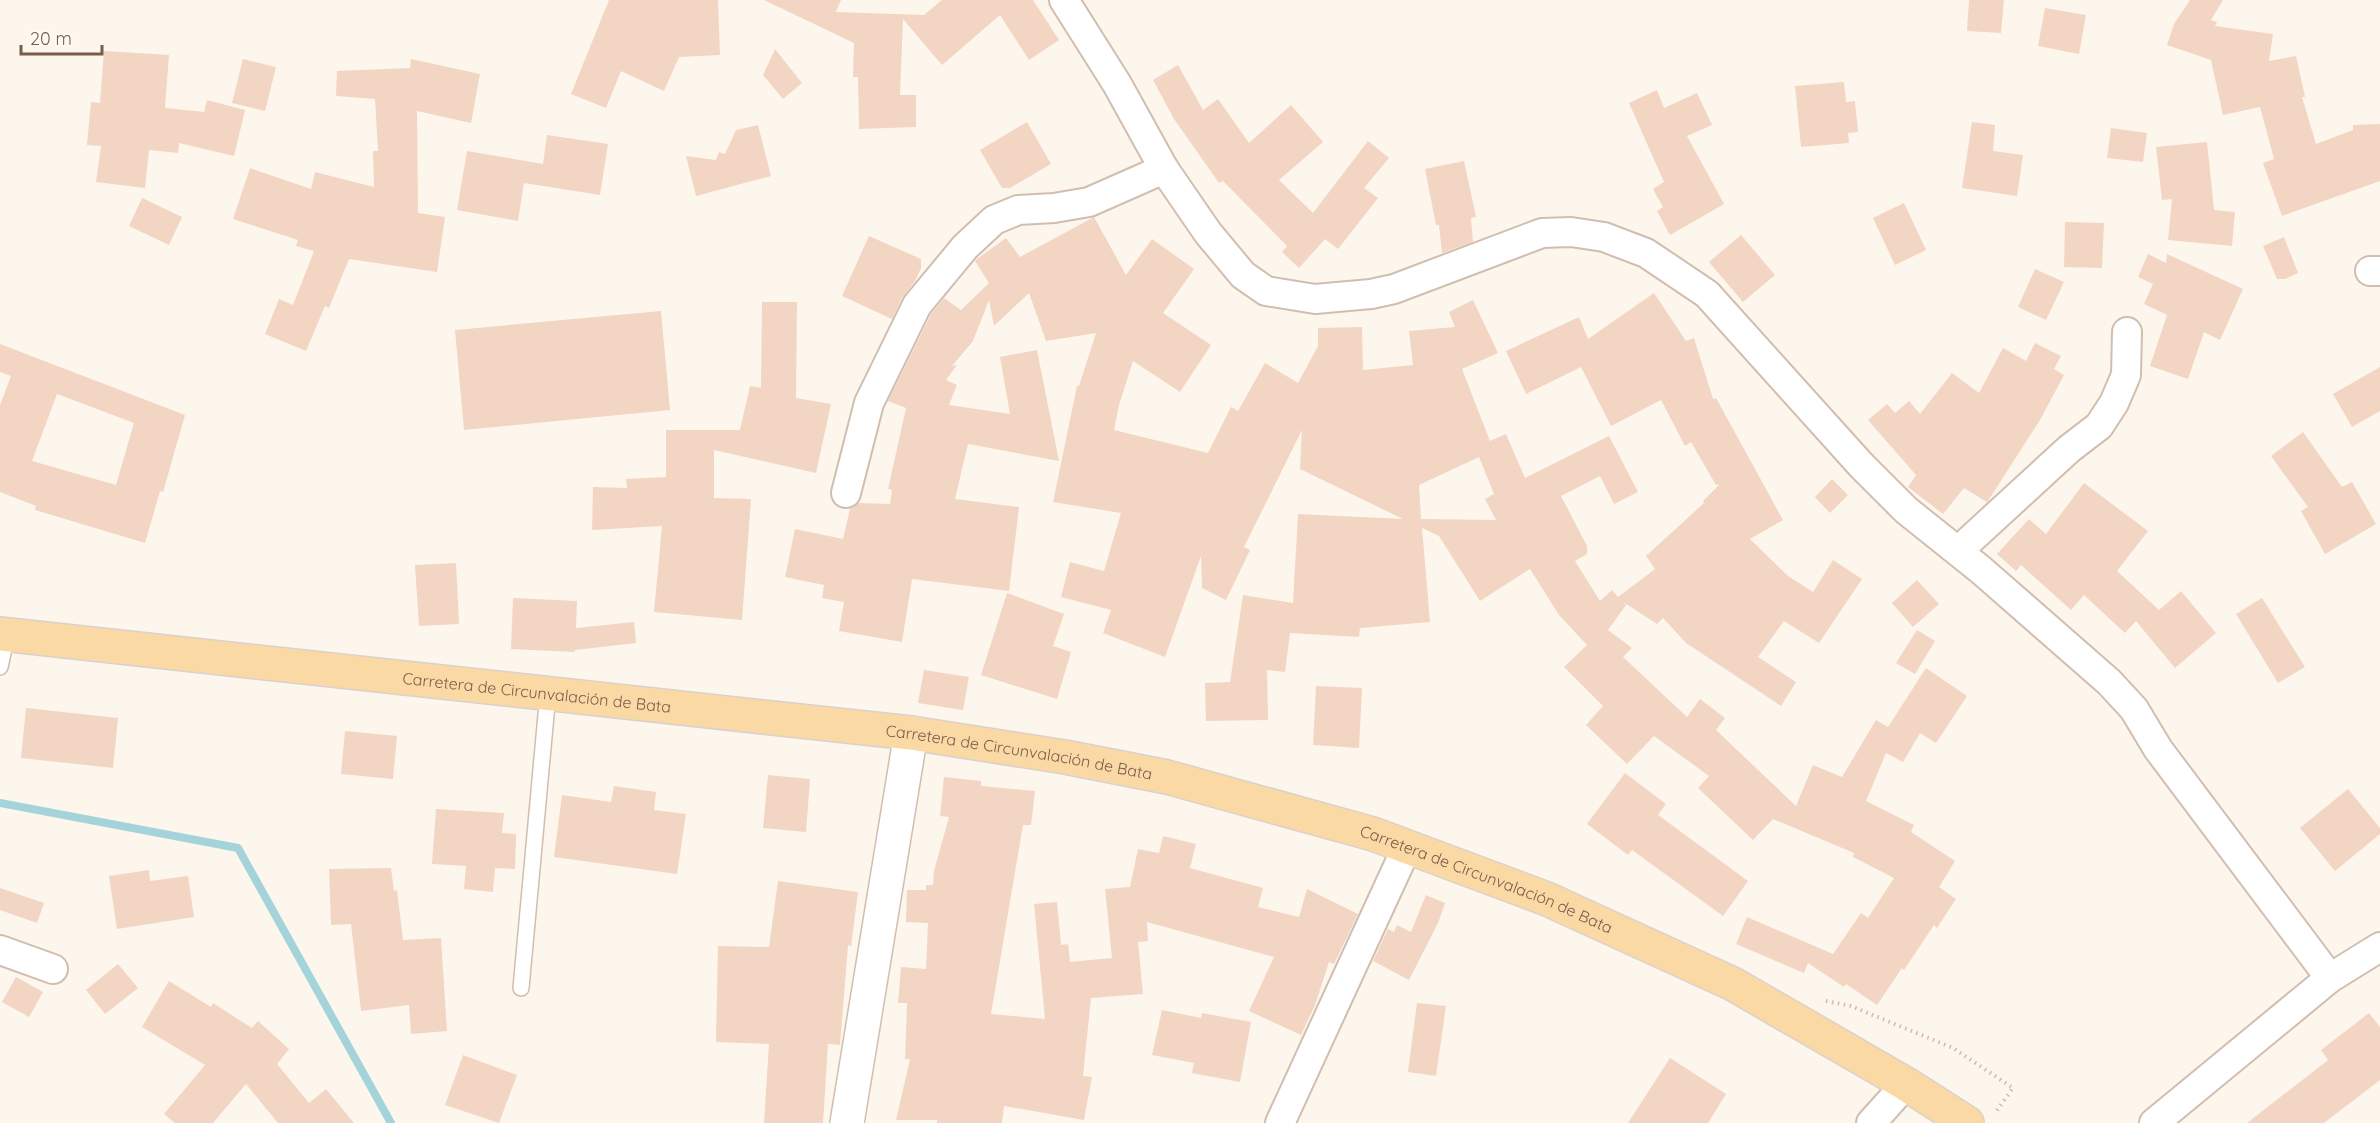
<svg xmlns="http://www.w3.org/2000/svg" width="2380" height="1123" font-family="Quicksand,sans-serif">
<style>
.lines{fill:none;stroke-linecap:round;stroke-linejoin:round}
.stream{stroke:#a5d3da;stroke-width:8}
.building{fill:#f3d5c3;fill-rule:evenodd}
.service-casing{stroke:#d1beb0;stroke-width:18}
.minor-casing{stroke:#d1beb0;stroke-width:32}
.tertiary-casing{stroke:#d1beb0;stroke-width:36}
.primary-casing{stroke:#dad1cd;stroke-width:36}
.path{stroke:#d9b8a5;stroke-width:4;stroke-dasharray:1.5 4.5;stroke-linecap:butt}
.service{stroke:#fff;stroke-width:15}
.minor{stroke:#fff;stroke-width:28}
.tertiary{stroke:#fff;stroke-width:33}
.primary{stroke:#fbd9a5;stroke-width:33}
.labels{text-anchor:middle;dominant-baseline:central;stroke-width:4.5;stroke-linejoin:round;paint-order:stroke}
.street-label{font-size:16px;fill:#7a5c4d;stroke:#fffaf3}
</style>
<rect width="100%" height="100%" fill="#fdf6ec"/>
<g class="lines">
<polyline class="stream" points="0,803 238,848 391,1123"/>
</g>
<g class="building">
<polygon points="609,0 718,0 720,55 679,57 664,91 621,71 606,108 571,94"/>
<polygon points="764,0 841,0 836,12 924,15 942,0 1033,0 1059,40 1029,60 1000,15 942,65 903,19 900,95 916,95 916,127 859,129 858,77 853,77 854,43"/>
<polygon points="1969,0 2004,0 2001,33 1967,31"/>
<polygon points="2190,0 2223,0 2211,20 2217,22 2215,26 2273,34 2269,61 2296,56 2305,97 2302,97 2316,144 2353,130 2353,125 2380,124 2380,181 2282,216 2263,163 2274,159 2260,107 2223,115 2211,60 2167,45 2174,24"/>
<polygon points="2045,8 2086,15 2079,54 2038,46"/>
<polygon points="775,49 802,83 783,99 763,75"/>
<polygon points="104,51 169,55 165,108 204,112 207,100 245,110 234,156 179,143 178,153 149,150 145,188 96,182 101,146 87,145 91,102 100,103"/>
<polygon points="243,59 276,67 265,111 232,103"/>
<polygon points="411,59 480,74 471,123 417,111 418,213 445,217 437,272 349,259 329,308 325,306 306,351 265,334 279,299 293,305 314,251 296,246 298,240 233,219 250,168 311,189 315,172 374,187 373,151 378,151 375,99 336,96 337,71 410,68"/>
<polygon points="1178,65 1203,110 1218,99 1249,143 1291,105 1323,142 1279,180 1313,213 1368,141 1389,158 1364,188 1378,198 1338,249 1325,239 1299,268 1282,252 1287,246 1223,181 1219,183 1174,119 1153,80"/>
<polygon points="1844,82 1846,102 1855,101 1858,132 1848,133 1849,143 1801,147 1795,86"/>
<polygon points="1657,90 1664,108 1697,93 1712,125 1687,136 1724,204 1670,235 1657,211 1663,207 1653,189 1664,182 1629,103"/>
<polygon points="1027,122 1051,164 1010,188 1002,188 980,150"/>
<polygon points="1972,122 1995,125 1993,151 2023,155 2017,196 1962,188"/>
<polygon points="758,125 771,176 696,196 686,156 716,160 719,152 725,154 736,130"/>
<polygon points="2111,128 2147,133 2143,162 2107,158"/>
<polygon points="547,135 608,144 600,195 524,183 518,221 457,210 467,151 543,164"/>
<polygon points="2207,142 2214,210 2235,212 2232,246 2168,240 2172,199 2162,200 2156,147"/>
<polygon points="1464,161 1476,217 1471,218 1473,242 1442,253 1439,225 1436,225 1425,169"/>
<polygon points="142,198 182,217 169,245 129,226"/>
<polygon points="1904,203 1926,250 1895,265 1873,218"/>
<path d="M 1094,217 L 1126,275 L 1152,239 L 1194,269 L 1163,313 L 1211,345 L 1180,392 L 1133,361 L 1119,405 L 1114,430 L 1208,453 L 1231,407 L 1238,411 L 1265,363 L 1298,383 L 1318,346 L 1318,328 L 1362,327 L 1363,370 L 1413,365 L 1409,331 L 1455,327 L 1449,312 L 1473,300 L 1498,353 L 1462,369 L 1490,441 L 1506,434 L 1525,478 L 1609,436 L 1638,492 L 1614,504 L 1600,476 L 1561,496 L 1587,546 L 1587,554 L 1575,561 L 1600,601 L 1612,590 L 1618,597 L 1655,569 L 1646,556 L 1704,503 L 1703,501 L 1720,484 L 1716,485 L 1691,442 L 1685,446 L 1661,400 L 1611,426 L 1581,367 L 1526,394 L 1506,351 L 1579,317 L 1588,339 L 1654,293 L 1686,341 L 1694,338 L 1713,399 L 1716,398 L 1783,520 L 1750,539 L 1788,576 L 1813,592 L 1833,560 L 1862,579 L 1819,643 L 1784,621 L 1758,657 L 1796,682 L 1781,706 L 1686,643 L 1663,618 L 1657,624 L 1623,602 L 1626,605 L 1608,630 L 1632,648 L 1623,657 L 1687,717 L 1700,699 L 1725,718 L 1716,730 L 1796,806 L 1813,765 L 1842,777 L 1876,720 L 1888,727 L 1926,668 L 1967,696 L 1936,743 L 1920,733 L 1903,762 L 1886,753 L 1866,801 L 1914,825 L 1911,832 L 1955,861 L 1939,887 L 1956,899 L 1937,928 L 1934,925 L 1904,970 L 1902,968 L 1877,1005 L 1846,984 L 1844,987 L 1808,963 L 1804,973 L 1736,944 L 1747,917 L 1833,954 L 1861,913 L 1868,918 L 1894,878 L 1853,857 L 1854,853 L 1773,819 L 1753,840 L 1698,788 L 1709,776 L 1654,736 L 1627,764 L 1586,725 L 1603,706 L 1564,667 L 1587,645 L 1559,615 L 1530,569 L 1480,601 L 1439,536 L 1422,528 L 1430,622 L 1360,628 L 1359,637 L 1290,633 L 1285,672 L 1267,670 L 1268,720 L 1206,721 L 1205,683 L 1230,682 L 1243,595 L 1293,603 L 1298,514 L 1403,519 L 1300,469 L 1302,430 L 1244,547 L 1250,550 L 1226,600 L 1202,588 L 1201,556 L 1165,657 L 1103,633 L 1111,610 L 1061,597 L 1070,562 L 1104,571 L 1121,513 L 1053,502 L 1077,386 L 1079,386 L 1096,333 L 1046,341 L 1029,293 L 994,326 L 989,300 L 973,341 L 952,366 L 957,365 L 946,380 L 957,385 L 949,405 L 1010,414 L 1000,357 L 1037,350 L 1059,461 L 968,444 L 955,499 L 1019,507 L 1009,591 L 912,579 L 902,642 L 839,631 L 844,602 L 822,598 L 824,585 L 785,577 L 795,529 L 843,539 L 850,509 L 859,503 L 890,504 L 892,490 L 888,489 L 906,408 L 888,401 L 931,314 L 944,298 L 961,310 L 989,283 L 975,261 L 977,259 L 1006,238 L 1020,257 ZM 1479,457 L 1494,494 L 1485,499 L 1496,520 L 1421,519 L 1419,485 Z"/>
<polygon points="2065,222 2104,223 2102,268 2064,267"/>
<polygon points="1741,235 1775,275 1743,302 1709,262"/>
<polygon points="869,236 921,259 921,268 915,281 902,298 892,319 842,296"/>
<polygon points="2284,237 2298,273 2285,279 2277,279 2263,246"/>
<polygon points="2148,254 2166,263 2167,254 2243,289 2220,340 2204,332 2188,379 2150,366 2167,315 2144,304 2153,284 2138,277"/>
<polygon points="2035,269 2064,282 2046,320 2018,307"/>
<polygon points="762,302 797,302 796,398 831,404 816,473 714,450 714,498 751,499 742,620 654,612 662,526 592,530 593,487 627,488 626,479 666,477 666,430 740,430 750,386 761,388"/>
<polygon points="661,311 670,410 464,430 455,330"/>
<polygon points="2035,343 2061,356 2054,369 2064,375 2040,420 1988,501 1987,502 1964,488 1943,514 1908,487 1916,475 1868,420 1887,404 1895,413 1909,401 1920,414 1952,373 1979,393 2003,348 2026,361"/>
<path d="M 0,344 L 185,415 L 163,492 L 160,491 L 145,543 L 35,510 L 36,506 L 0,492 L 0,405 L 11,376 L 0,372 ZM 57,394 L 134,423 L 116,485 L 32,461 Z"/>
<polygon points="2380,367 2380,411 2352,427 2333,394"/>
<polygon points="2303,432 2342,487 2352,482 2376,524 2325,554 2301,511 2308,507 2271,456"/>
<polygon points="1832,479 1848,495 1830,513 1815,497"/>
<polygon points="2084,483 2148,531 2117,571 2159,610 2181,591 2216,633 2175,668 2136,621 2125,633 2084,595 2071,610 2021,565 2016,571 1997,554 2029,519 2046,534"/>
<polygon points="456,563 459,624 419,626 415,565"/>
<polygon points="1917,580 1939,604 1913,627 1892,603"/>
<polygon points="1007,593 1064,614 1053,646 1071,652 1057,699 981,675"/>
<polygon points="513,598 577,601 576,628 634,622 636,643 575,650 575,652 511,649"/>
<polygon points="2262,598 2305,667 2278,683 2236,614"/>
<polygon points="1917,630 1935,641 1915,674 1896,663"/>
<polygon points="924,670 969,677 963,710 918,703"/>
<polygon points="1316,686 1362,688 1359,748 1313,745"/>
<polygon points="26,708 118,718 113,768 21,758"/>
<polygon points="345,731 397,736 393,779 341,774"/>
<polygon points="1625,773 1666,804 1658,815 1748,881 1723,916 1632,850 1628,855 1587,824"/>
<polygon points="768,775 810,779 806,832 763,828"/>
<polygon points="944,777 981,781 981,786 1035,791 1031,825 1023,825 991,1014 1045,1019 1034,904 1057,902 1061,945 1068,944 1070,962 1112,958 1105,889 1130,887 1138,849 1159,853 1163,836 1196,844 1190,868 1263,888 1258,907 1299,917 1307,889 1358,914 1334,964 1329,962 1315,1005 1301,1035 1249,1011 1274,957 1147,922 1148,941 1138,942 1143,994 1091,998 1083,1076 1092,1077 1084,1120 1004,1106 1002,1123 937,1123 937,1120 896,1120 910,1059 905,1059 907,1003 898,1003 901,967 926,969 928,923 906,922 907,890 926,890 926,885 933,885 934,871 949,817 940,816"/>
<polygon points="614,786 656,792 654,810 686,814 677,874 554,857 562,795 611,802"/>
<polygon points="2348,789 2380,828 2380,834 2335,871 2300,828"/>
<polygon points="436,809 504,813 502,833 516,834 515,869 495,868 493,892 464,889 466,866 432,864"/>
<polygon points="391,868 394,891 397,890 403,940 441,938 447,1031 411,1034 409,1005 361,1011 351,924 331,925 329,869"/>
<polygon points="149,870 150,881 188,876 194,917 117,929 109,876"/>
<polygon points="778,881 858,892 851,946 848,945 840,1045 828,1044 823,1123 764,1123 769,1044 716,1042 718,946 769,947"/>
<polygon points="0,888 44,903 37,923 0,910"/>
<polygon points="1426,895 1445,903 1438,923 1409,980 1373,961 1388,929 1394,932 1397,925 1411,932"/>
<polygon points="118,964 138,988 105,1014 86,990"/>
<polygon points="16,977 43,992 29,1017 2,1002"/>
<polygon points="169,981 211,1007 213,1003 252,1028 258,1021 289,1049 277,1064 309,1103 326,1089 354,1123 278,1123 246,1084 213,1123 175,1123 164,1114 205,1065 142,1027"/>
<polygon points="1417,1003 1446,1006 1436,1076 1408,1072"/>
<polygon points="1162,1010 1201,1018 1202,1013 1251,1022 1240,1082 1192,1073 1194,1063 1152,1055"/>
<polygon points="2369,1013 2380,1027 2380,1080 2324,1123 2247,1123 2328,1060 2321,1050"/>
<polygon points="463,1055 517,1075 499,1123 445,1105"/>
<polygon points="1670,1058 1726,1094 1708,1123 1628,1123"/>
</g>
<g class="lines">
<defs>
<g id="service">
<polyline points="0,667 7,635"/>
<polyline points="521,988 548,693"/>
</g>
<g id="minor">
<polyline points="1064,0 1117,84 1164,169 1208,233 1243,275 1266,291 1315,299 1371,294 1394,289 1542,233 1571,232 1604,237 1646,253 1707,294 1861,465 1906,510 1981,570 2109,682 2134,709 2158,749 2330,978"/>
<polyline points="2370,271 2380,271"/>
<polyline points="846,493 869,403 917,305 965,247 994,220 1018,210 1054,208 1089,202 1164,169"/>
<polyline points="1958,551 2069,449 2099,426 2114,403 2126,375 2127,332"/>
<polyline points="0,950 53,969"/>
<polyline points="1280,1123 1407,847"/>
<polyline points="1871,1123 1906,1084"/>
<polyline points="2154,1123 2330,978 2380,947"/>
</g>
<polyline id="tertiary" points="847,1123 911,733"/>
<g id="primary">
<path id="s1" d="M 0,634 L 911,733 L 1065,757 L 1167,777 L 1373,834 L 1547,899 L 1733,984 L 1906,1084 L 1967,1123"/>
</g>
</defs>
<use href="#service" class="service-casing"/>
<use href="#minor" class="minor-casing"/>
<use href="#tertiary" class="tertiary-casing"/>
<use href="#primary" class="primary-casing"/>
<polyline class="path" points="1826,1001 1851,1006 1953,1048 2013,1088 1995,1113"/>
<use href="#service" class="service"/>
<use href="#minor" class="minor"/>
<use href="#tertiary" class="tertiary"/>
<use href="#primary" class="primary"/>
</g>
<g class="labels">
<g class="street-label">
<text stroke="none"><textPath href="#s1" startOffset="540">Carretera de Circunvalación de Bata</textPath></text>
<text stroke="none"><textPath href="#s1" startOffset="1026">Carretera de Circunvalación de Bata</textPath></text>
<text stroke="none"><textPath href="#s1" startOffset="1512">Carretera de Circunvalación de Bata</textPath></text>
</g>
</g>
<path d="M21 45v9h81v-9" fill="none" stroke="#7a5c4d" stroke-width="3"/>
<text x="30" y="45" font-size="18" fill="#7a5c4d" stroke="#fffaf3" stroke-width="4.5" paint-order="stroke">20 m</text>
</svg>
